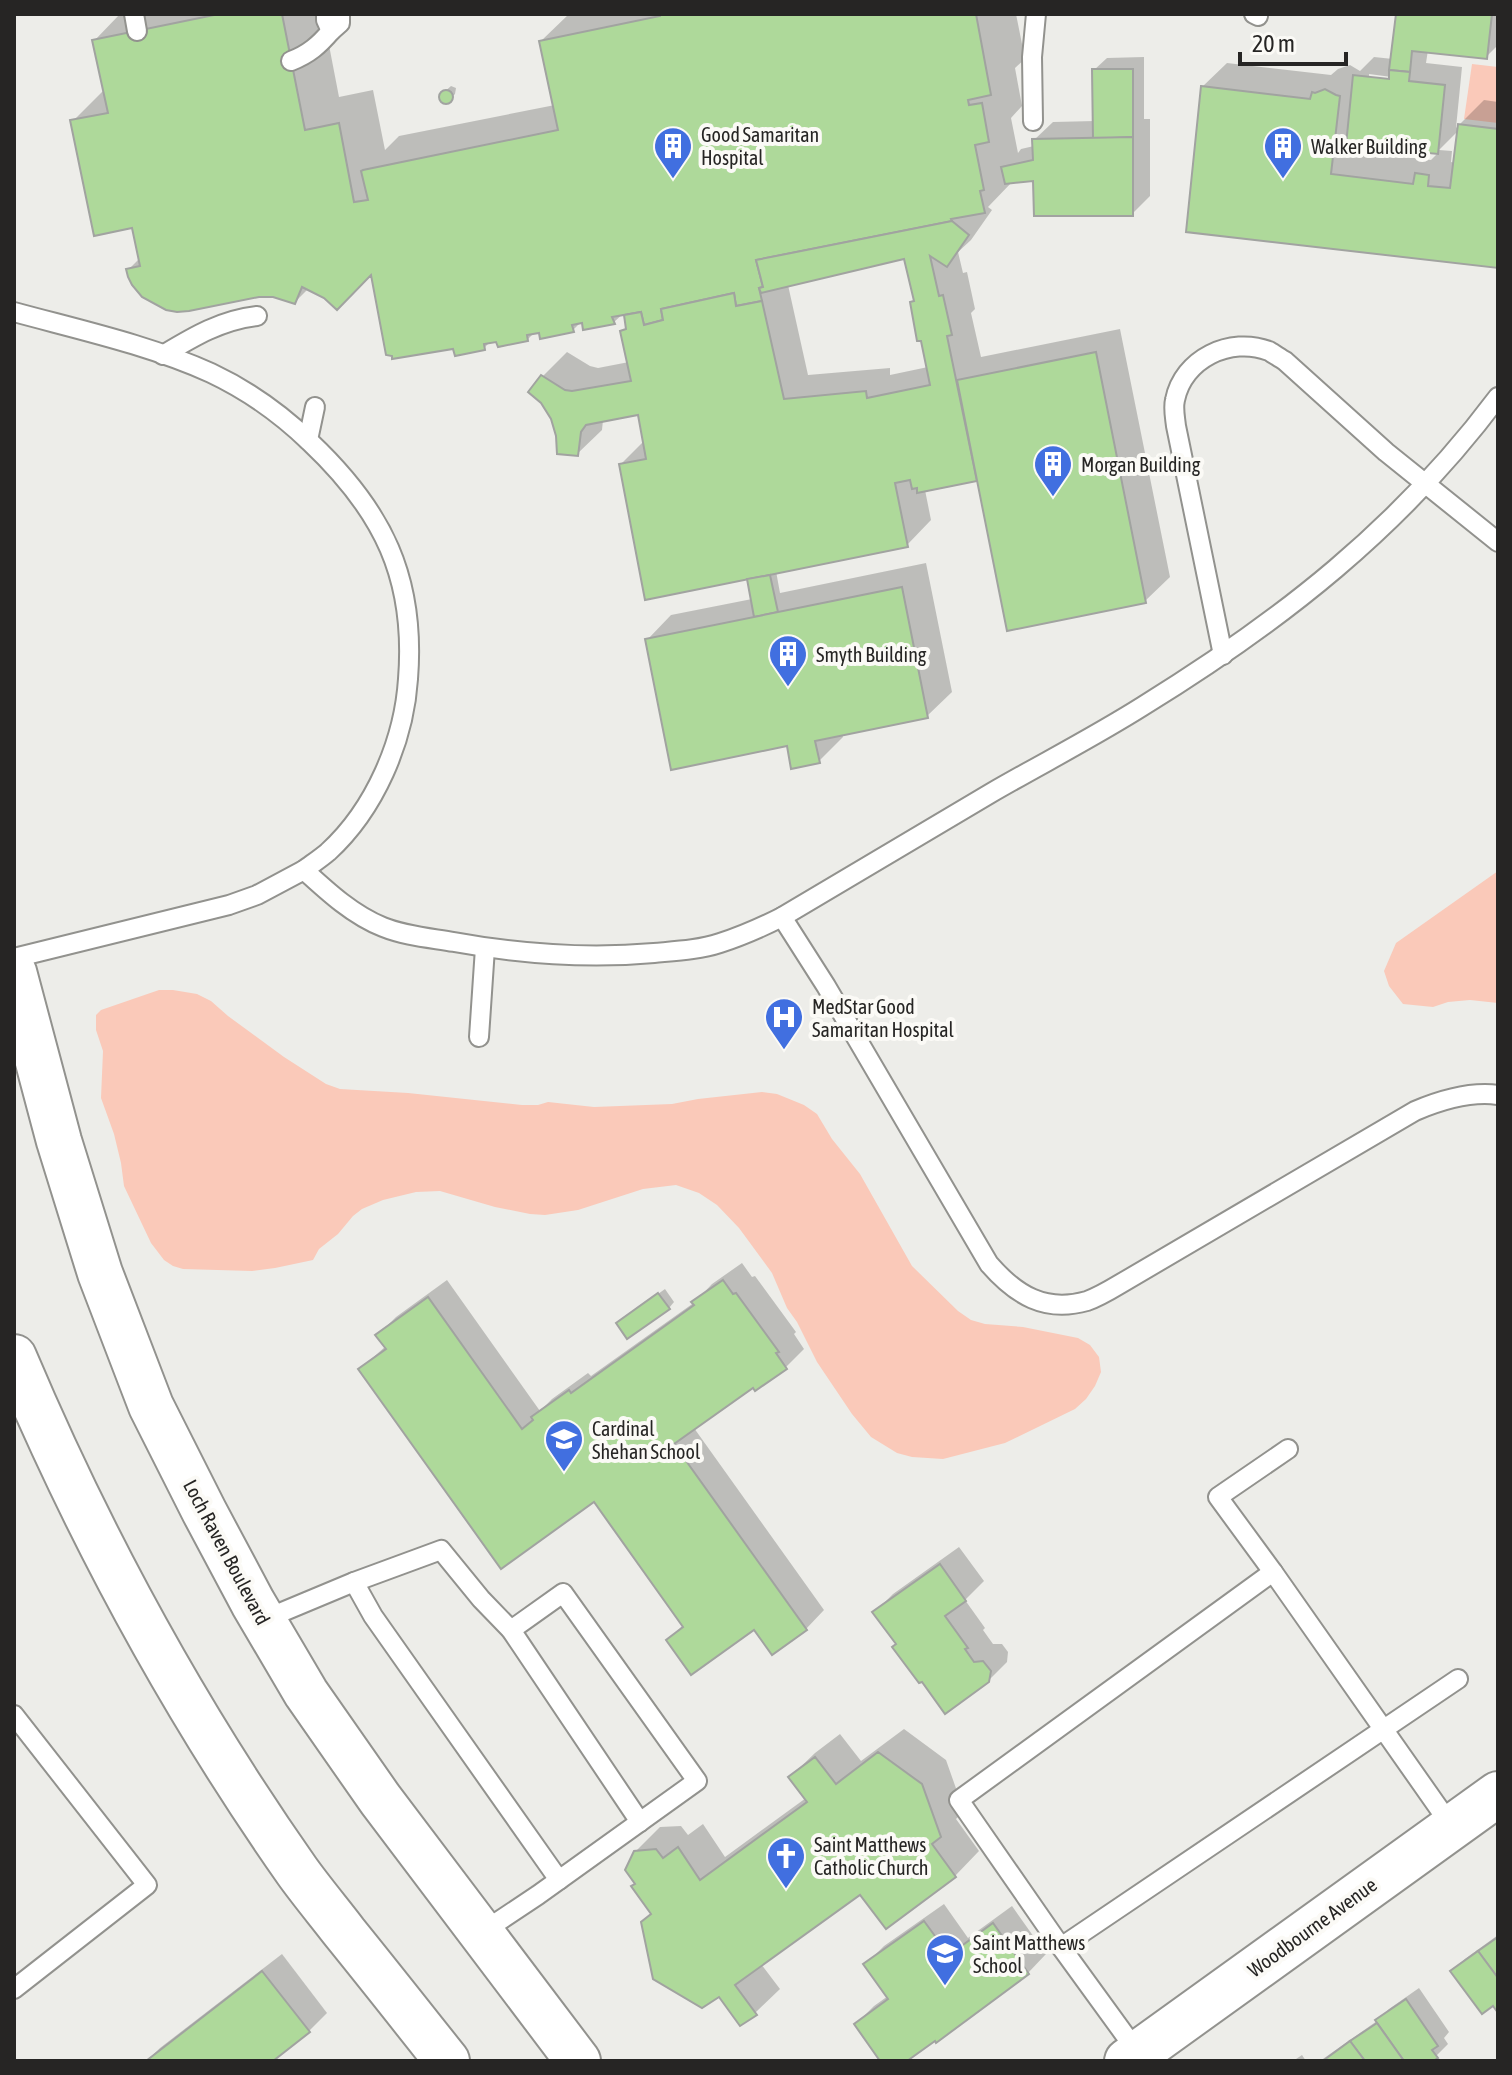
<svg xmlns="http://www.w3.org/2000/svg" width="1512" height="2075" font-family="'Asap Condensed',sans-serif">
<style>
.green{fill:#fac9b9}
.shadow{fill:#0003;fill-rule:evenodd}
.building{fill:#aed99a;stroke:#a1a3a0;stroke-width:2}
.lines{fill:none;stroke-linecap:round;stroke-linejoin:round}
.lane-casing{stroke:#92928e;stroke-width:22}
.secondary-casing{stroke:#92928e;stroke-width:48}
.primary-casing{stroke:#92928e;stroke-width:48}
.lane{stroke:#fff;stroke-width:18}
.secondary{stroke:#fff;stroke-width:44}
.primary{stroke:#fff;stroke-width:44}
.labels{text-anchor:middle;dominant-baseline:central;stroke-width:8;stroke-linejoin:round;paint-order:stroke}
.poi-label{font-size:20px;fill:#262524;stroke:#fbfaf6;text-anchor:start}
.street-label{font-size:20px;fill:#262524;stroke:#fbfaf6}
</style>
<rect width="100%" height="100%" fill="#edede9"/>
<g class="green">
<polygon points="1472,64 1498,67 1498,123 1464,119"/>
<polygon points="1498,871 1498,1003 1470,1000 1448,1002 1433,1007 1403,1004 1389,986 1384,971 1396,943"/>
<polygon points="159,990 173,990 197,994 211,1001 228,1016 284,1057 326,1084 340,1089 408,1093 522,1105 538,1105 548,1102 594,1107 672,1104 698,1099 762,1092 777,1094 804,1105 817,1114 832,1139 860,1174 912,1266 958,1311 971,1320 985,1324 1023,1327 1078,1338 1090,1345 1099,1357 1101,1372 1095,1386 1086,1399 1075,1409 1005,1443 943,1459 912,1457 897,1453 871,1437 852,1414 817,1362 797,1322 787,1308 772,1273 739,1228 717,1205 699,1193 676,1185 643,1189 578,1210 545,1215 530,1214 495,1207 440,1191 416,1192 383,1200 362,1209 353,1216 338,1234 319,1249 313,1260 275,1268 252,1271 183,1269 173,1266 164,1260 151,1243 124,1186 121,1163 114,1134 101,1098 103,1051 96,1030 96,1015 101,1010"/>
</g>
<g class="shadow">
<path d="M 120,14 L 323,14 L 339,97 L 373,90 L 385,150 L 399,136 L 555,105 L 541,41 L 569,14 L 1016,14 L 1025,59 L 1015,68 L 1022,106 L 1011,118 L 1018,153 L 1021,149 L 1034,146 L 1034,140 L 1053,122 L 1095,121 L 1094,70 L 1107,58 L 1144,57 L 1144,119 L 1150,119 L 1150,196 L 1132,214 L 1035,179 L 1013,181 L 988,207 L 992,210 L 971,240 L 958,252 L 963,273 L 967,272 L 975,309 L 971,313 L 981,357 L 1120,329 L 1170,577 L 1145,601 L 979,479 L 925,490 L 931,520 L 907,545 L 776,571 L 780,593 L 926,563 L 952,692 L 927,716 L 842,733 L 843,737 L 819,761 L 788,744 L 647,640 L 671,615 L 752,599 L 748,577 L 621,464 L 645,440 L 639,413 L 603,420 L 602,430 L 577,454 L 558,435 L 553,418 L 542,402 L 531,392 L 543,376 L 567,352 L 590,366 L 598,368 L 629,362 L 622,331 L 628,326 L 625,312 L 614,322 L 583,320 L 573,330 L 536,331 L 527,340 L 492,340 L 484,348 L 455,347 L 372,272 L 325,297 L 309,288 L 295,302 L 273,295 L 128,270 L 140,258 L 134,226 L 73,121 L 105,89 L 94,41 ZM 906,257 L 915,299 L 912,302 L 928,367 L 890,375 L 890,368 L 808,375 L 788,285 Z"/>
<path d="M 1398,14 L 1498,14 L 1498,45 L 1486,57 L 1428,50 L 1426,63 L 1462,67 L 1456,128 L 1484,100 L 1498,102 L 1498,266 L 1188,230 L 1202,87 L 1227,63 L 1331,75 L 1338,69 L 1350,65 L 1360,71 L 1374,57 L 1393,59 ZM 1369,74 L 1399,78 L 1398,82 L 1369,79 ZM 1459,130 L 1455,163 L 1451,162 L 1452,151 L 1439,150 ZM 1355,144 L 1439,152 L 1431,160 L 1354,151 Z"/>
<polygon points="451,86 456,88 455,94 449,100 443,100 442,94"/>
<polygon points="742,1263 752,1277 755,1276 796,1332 794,1334 804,1349 786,1367 756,1388 754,1385 694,1428 824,1610 806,1629 773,1653 754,1627 669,1640 684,1624 594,1499 360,1369 386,1346 378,1335 396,1317 447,1280 540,1411 552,1399 588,1373 591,1376 695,1302 712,1284"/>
<polygon points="665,1289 674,1302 669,1308 624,1318"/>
<polygon points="959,1547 984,1581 965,1600 985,1628 983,1630 993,1644 1002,1644 1008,1652 1007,1662 988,1681 898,1644 875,1612 893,1594"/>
<polygon points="904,1729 946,1760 964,1811 956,1819 979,1851 955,1876 886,1926 861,1892 761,1964 780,1989 755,2013 652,1913 637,1883 635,1852 660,1827 681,1826 688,1835 703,1824 725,1857 806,1798 790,1777 815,1753 840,1734 861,1761"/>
<polygon points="944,1904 968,1938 1012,1906 1046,1954 1028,1973 903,2061 883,2061 856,2024 874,2006 888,1996 866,1964 884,1946"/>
<polygon points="1498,1935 1498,2010 1453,1971 1465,1959"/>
<polygon points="282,1954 327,2013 309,2031 270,2061 147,2061 160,2048"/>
<polygon points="1419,1988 1449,2032 1444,2038 1448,2044 1436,2056 1429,2061 1320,2061 1377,2021 1389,2009"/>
<polygon points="1302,2055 1306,2061 1293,2061"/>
</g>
<g class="building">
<polygon points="219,14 282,14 305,130 339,123 354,202 368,200 361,171 363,170 558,130 539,41 660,16 660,14 976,14 991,95 968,100 969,105 982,103 989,142 975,145 984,190 980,191 985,213 951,219 952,221 756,260 763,287 759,288 762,301 736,306 734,293 661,309 663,320 644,325 641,312 612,317 615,324 583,330 582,323 572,325 574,332 540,339 539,333 527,335 528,341 498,347 496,342 484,344 485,350 455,356 453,349 392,359 392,356 386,355 371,275 337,310 324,298 302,287 295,304 273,297 259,297 189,311 177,312 166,310 142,297 132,285 128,277 126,269 140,266 132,228 94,236 70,120 108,113 92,40"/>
<polygon points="1396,14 1492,14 1487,59 1412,51 1410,72 1389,70"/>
<polygon points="1092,69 1133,69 1133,137 1093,139"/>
<polygon points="1389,70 1410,72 1409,81 1445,85 1438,154 1346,145 1353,75 1389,79"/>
<polygon points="1201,86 1310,99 1312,92 1315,93 1325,89 1336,95 1340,96 1331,174 1413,184 1415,173 1429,175 1428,186 1450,188 1458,124 1498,129 1498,268 1186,232"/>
<circle cx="446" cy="97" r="7"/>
<polygon points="1133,137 1133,216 1034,216 1033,181 1005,184 1001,167 1033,160 1032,139"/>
<polygon points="952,221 969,235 947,267 930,256 939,296 943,295 952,335 947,336 977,481 917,493 917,488 912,489 910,480 895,483 908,547 645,600 619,464 646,459 638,415 586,425 581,432 578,456 557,454 556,436 551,419 541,403 528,392 541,375 565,390 572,391 631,381 620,331 626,329 624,315 641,312 644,325 663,320 661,309 734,293 736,306 762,301 784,399 866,391 867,398 930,385 921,341 917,341 910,302 914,301 904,259 761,293 759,288 763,287 756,260"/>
<polygon points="1096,352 1146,603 1007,631 957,380"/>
<polygon points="770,575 778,612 754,617 747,579"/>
<polygon points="902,587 928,718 815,741 820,763 791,769 787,746 671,770 645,639"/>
<polygon points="723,1280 733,1294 736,1293 779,1352 776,1353 787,1369 755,1391 753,1388 674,1444 807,1630 772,1655 754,1630 691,1675 666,1640 683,1627 594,1502 501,1569 358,1369 386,1349 375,1335 428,1297 522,1429 533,1420 531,1417 569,1390 571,1393 694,1305 691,1302"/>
<polygon points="658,1293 670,1309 627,1339 616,1323"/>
<polygon points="940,1564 966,1601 945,1616 968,1648 965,1649 974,1662 983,1661 991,1671 989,1682 945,1714 922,1682 919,1683 892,1647 896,1644 872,1612"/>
<polygon points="878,1752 922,1784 941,1837 932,1844 956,1877 886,1929 860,1895 735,1985 757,2015 740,2026 719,1997 702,2008 653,1979 641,1922 651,1914 631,1886 635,1884 625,1870 634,1851 656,1849 663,1858 678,1847 700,1880 807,1802 788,1777 815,1757 836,1784"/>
<polygon points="924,1921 949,1955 993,1923 1029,1974 936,2043 935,2041 907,2061 880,2061 854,2024 888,1999 863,1964"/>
<polygon points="1498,1937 1498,1978 1478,1951"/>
<polygon points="1478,1951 1498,1978 1498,2013 1493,2006 1482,2014 1450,1971"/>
<polygon points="262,1971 310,2032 273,2061 146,2061"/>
<polygon points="1406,1999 1438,2046 1432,2050 1438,2058 1433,2061 1404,2061 1375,2020"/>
<polygon points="1377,2023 1404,2061 1365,2061 1350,2041"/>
<polygon points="1350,2041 1365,2061 1325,2061 1324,2060"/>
</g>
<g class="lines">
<defs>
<g id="lane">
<polyline points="134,14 137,31"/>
<polyline points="326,14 326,20 331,31 340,23 340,14"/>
<polyline points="1254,14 1258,16"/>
<path d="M 291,61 C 309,54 319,45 331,31"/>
<polyline points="1033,121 1032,57 1036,14"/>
<path d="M 14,312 C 80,330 149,345 211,373 C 247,390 282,415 310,442 C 383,511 416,578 408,679 C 404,741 375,809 328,852 C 321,858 312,864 304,870"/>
<path d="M 163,355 C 193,337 221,320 257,316"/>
<polyline points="308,440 315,407"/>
<path d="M 1223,655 L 1176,426 C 1175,417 1173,408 1175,400 C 1183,359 1230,336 1269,351 C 1274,354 1280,358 1285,361 L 1386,452 L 1498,542"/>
<path d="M 782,917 L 826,986 L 989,1264 C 1016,1295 1045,1313 1087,1301 C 1098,1297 1110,1290 1120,1284 L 1415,1111 C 1441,1100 1470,1091 1498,1095"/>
<path d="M 14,958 L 229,905 L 257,895 L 304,870 C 328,892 353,915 383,927 C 405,936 431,938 454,942 C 520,954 587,959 654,953 C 676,951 699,950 720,943 C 742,936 762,927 782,917 C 852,876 921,834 991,793 C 1041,764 1094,737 1143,706 C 1281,621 1400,528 1498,397"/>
<polyline points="479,1037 485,948"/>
<polyline points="1273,1572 1218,1497 1288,1449"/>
<polyline points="354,1582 373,1616 559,1880"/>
<polyline points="263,1620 354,1582 441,1550 481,1599 511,1630 640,1822"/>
<polyline points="14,1715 147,1885 14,1989"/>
<polyline points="1452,1827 1273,1572 959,1800 1061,1947 1458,1679"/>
<polyline points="481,1933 538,1895 697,1781 563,1593 511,1630"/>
<polyline points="1061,1947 1138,2053"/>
</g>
<polyline id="secondary" points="1127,2061 1498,1794"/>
<g id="primary">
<polyline points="14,972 59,1141 100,1273 151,1406 204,1511 253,1603 306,1693 380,1799 578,2061"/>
<path d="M 14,1357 C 90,1537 184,1710 297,1871 C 312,1892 329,1912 345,1933 C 379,1975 413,2018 447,2061"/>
</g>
</defs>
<use href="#lane" class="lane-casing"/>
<use href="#secondary" class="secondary-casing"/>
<use href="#primary" class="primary-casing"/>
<use href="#lane" class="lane"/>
<use href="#secondary" class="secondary"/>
<use href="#primary" class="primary"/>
</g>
<defs>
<symbol id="building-pin" viewBox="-11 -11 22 30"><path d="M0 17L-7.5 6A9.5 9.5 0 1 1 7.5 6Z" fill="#416fe0" stroke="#fbfaf6"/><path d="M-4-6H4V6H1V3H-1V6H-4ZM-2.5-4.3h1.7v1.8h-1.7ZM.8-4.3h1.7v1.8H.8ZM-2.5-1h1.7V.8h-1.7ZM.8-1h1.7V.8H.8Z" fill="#fff"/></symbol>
<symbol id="hospital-pin" viewBox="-11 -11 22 30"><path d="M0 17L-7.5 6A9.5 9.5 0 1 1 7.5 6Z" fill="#416fe0" stroke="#fbfaf6"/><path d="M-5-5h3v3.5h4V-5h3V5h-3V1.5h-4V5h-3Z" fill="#fff"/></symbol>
<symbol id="school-pin" viewBox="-11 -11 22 30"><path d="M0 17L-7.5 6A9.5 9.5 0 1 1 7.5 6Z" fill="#416fe0" stroke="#fbfaf6"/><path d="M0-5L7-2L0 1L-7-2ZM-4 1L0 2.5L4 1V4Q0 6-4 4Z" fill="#fff"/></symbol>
<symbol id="church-pin" viewBox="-11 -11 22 30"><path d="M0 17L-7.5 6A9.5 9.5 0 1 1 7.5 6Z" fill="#416fe0" stroke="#fbfaf6"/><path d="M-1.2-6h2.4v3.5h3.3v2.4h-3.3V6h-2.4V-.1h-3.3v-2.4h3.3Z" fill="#fff"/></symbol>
</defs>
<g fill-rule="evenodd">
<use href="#building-pin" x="651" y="124" width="44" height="60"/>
<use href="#building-pin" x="1261" y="124" width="44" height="60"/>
<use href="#building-pin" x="1031" y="442" width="44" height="60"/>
<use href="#building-pin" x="766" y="632" width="44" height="60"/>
<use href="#hospital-pin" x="762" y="995" width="44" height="60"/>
<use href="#school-pin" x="542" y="1417" width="44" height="60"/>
<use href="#church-pin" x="764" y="1834" width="44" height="60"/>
<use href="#school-pin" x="923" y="1931" width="44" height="60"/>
</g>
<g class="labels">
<g class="poi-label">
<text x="701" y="134">Good Samaritan<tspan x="701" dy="23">Hospital</tspan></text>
<text x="1311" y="146">Walker Building</text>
<text x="1081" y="464">Morgan Building</text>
<text x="816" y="654">Smyth Building</text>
<text x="812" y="1006">MedStar Good<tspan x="812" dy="23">Samaritan Hospital</tspan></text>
<text x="592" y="1428">Cardinal<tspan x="592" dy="23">Shehan School</tspan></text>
<text x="814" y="1844">Saint Matthews<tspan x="814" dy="23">Catholic Church</tspan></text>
<text x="973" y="1942">Saint Matthews<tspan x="973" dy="23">School</tspan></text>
</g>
<g class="street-label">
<text transform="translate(227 1552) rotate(62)">Loch Raven Boulevard</text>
<text transform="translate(1312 1927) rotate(-36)">Woodbourne Avenue</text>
</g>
</g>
<rect width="1512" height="2075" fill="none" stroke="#262524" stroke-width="32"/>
<path d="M1240 52v12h106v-12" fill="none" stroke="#262524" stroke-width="4"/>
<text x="1252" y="52" font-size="24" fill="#262524" stroke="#fbfaf6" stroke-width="6" paint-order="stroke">20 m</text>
</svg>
